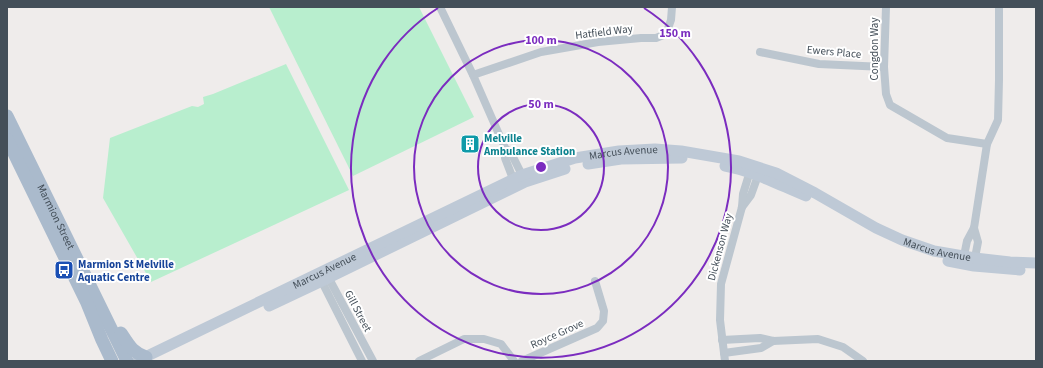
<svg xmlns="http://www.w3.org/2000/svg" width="1043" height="368" font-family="'Source Sans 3',sans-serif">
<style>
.grass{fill:#b8eece}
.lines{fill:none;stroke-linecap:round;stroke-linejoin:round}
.street{stroke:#bcc6cf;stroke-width:8}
.secondary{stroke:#bec9d6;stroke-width:11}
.primary{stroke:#aabacc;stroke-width:13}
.ring{fill:none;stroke:#7b2cbf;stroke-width:2}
.labels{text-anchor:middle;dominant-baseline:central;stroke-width:4;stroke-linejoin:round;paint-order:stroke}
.street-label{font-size:11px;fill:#444f59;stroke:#fff}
.culture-label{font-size:11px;font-weight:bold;fill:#0d838f;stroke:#fff;text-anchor:start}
.transit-label{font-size:11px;font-weight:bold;fill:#164399;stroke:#fff;text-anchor:start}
.centre{fill:#7b2cbf;stroke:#fff;stroke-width:2}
.ring-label{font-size:12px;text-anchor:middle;font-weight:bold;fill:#7b2cbf;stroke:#fff;stroke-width:4;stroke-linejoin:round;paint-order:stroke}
</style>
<rect width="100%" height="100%" fill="#efeceb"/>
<g class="grass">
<polygon points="269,7 419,7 474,117 353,176"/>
<polygon points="286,64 349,190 151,282 103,198 110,138 192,106 198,107 204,104 203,97 213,94"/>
</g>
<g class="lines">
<g class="street">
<polyline points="440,7 473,75 505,148 505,158 515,184"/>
<polyline points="886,7 884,67 886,94 890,105 947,138 987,144"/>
<polyline points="760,52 819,64 884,67"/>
<polyline points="473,75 541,52 598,42 641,38 656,38 666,34 671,20 672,7"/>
<polyline points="505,148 511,153 524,179"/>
<polyline points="742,207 751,195 760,170"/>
<polyline points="974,228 978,242 974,263"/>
<polyline points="963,261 967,241 974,228 987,144 998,120 999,80 999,7"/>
<polyline points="327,275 373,361"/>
<polyline points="320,278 362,361"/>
<polyline points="722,340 760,338 773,341 818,339 843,347 863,361"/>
<polyline points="724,353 761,348 773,341"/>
<polyline points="419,361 464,339 484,339 501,344 514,361"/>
<polyline points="522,361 597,328 603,321 604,311 595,281"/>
<polyline points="725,361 720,320 721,284 742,207 743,194 751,168"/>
</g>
<g class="secondary">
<polyline points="588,164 621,159 682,158"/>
<path d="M 725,166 C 753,171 779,185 806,196"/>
<polyline points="948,261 974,266 1020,270"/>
<polyline points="269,306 322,281 525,182 565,169"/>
<path id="s1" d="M 137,361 L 522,175 L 575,158 L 619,151 L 655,149 L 681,151 L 739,161 L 776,173 L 815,193 L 876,228 L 902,240 L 934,251 L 975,258 L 1010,262 L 1036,263"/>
</g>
<g class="primary">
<path id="s2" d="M 7,116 L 127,361"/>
<polyline points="7,139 87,303 102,340 112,361"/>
<path d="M 121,333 C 129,345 132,352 146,357"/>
</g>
</g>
<g class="ring">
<circle cx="541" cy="167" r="63"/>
<circle cx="541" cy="167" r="127"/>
<path d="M644 8A190 190 0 1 1 438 8"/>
</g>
<defs>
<symbol id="building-square" viewBox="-11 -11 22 22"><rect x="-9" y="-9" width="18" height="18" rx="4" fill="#0f9aa8" stroke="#fff"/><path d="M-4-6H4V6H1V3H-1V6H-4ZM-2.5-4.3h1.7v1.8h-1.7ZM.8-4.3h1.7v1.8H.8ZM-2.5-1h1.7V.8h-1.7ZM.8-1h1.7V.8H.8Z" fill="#fff"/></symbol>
<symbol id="bus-square" viewBox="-11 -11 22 22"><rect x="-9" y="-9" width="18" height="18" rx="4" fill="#1a4fb4" stroke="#fff"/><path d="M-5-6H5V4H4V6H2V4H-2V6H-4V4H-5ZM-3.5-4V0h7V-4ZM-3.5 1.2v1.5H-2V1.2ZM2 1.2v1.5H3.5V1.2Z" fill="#fff"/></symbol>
</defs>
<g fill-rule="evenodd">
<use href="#building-square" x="459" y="133" width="22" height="22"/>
<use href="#bus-square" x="53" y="259" width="22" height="22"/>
</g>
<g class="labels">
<g class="street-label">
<text transform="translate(604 32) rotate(-7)">Hatfield Way</text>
<text transform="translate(874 49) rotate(-90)">Congdon Way</text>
<text transform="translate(834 52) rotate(5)">Ewers Place</text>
<text stroke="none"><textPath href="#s1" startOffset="532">Marcus Avenue</textPath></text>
<text stroke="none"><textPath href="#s2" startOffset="112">Marmion Street</textPath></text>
<text transform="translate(720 247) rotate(-75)">Dickenson Way</text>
<text stroke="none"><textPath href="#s1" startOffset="867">Marcus Avenue</textPath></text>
<text stroke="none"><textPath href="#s1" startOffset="208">Marcus Avenue</textPath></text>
<text transform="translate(358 311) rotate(62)">Gill Street</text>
<text transform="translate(557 334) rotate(-24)">Royce Grove</text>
</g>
<g class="culture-label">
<text x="484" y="138">Melville<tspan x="484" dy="13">Ambulance Station</tspan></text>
</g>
<g class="transit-label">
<text x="78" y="264">Marmion St Melville<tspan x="78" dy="13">Aquatic Centre</tspan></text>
</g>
</g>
<circle cx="541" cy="167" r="6" class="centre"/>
<g class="ring-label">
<text x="675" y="37">150 m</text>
<text x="541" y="44">100 m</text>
<text x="541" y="108">50 m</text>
</g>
<rect width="1043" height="368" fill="none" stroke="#444f59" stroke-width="16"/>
</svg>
